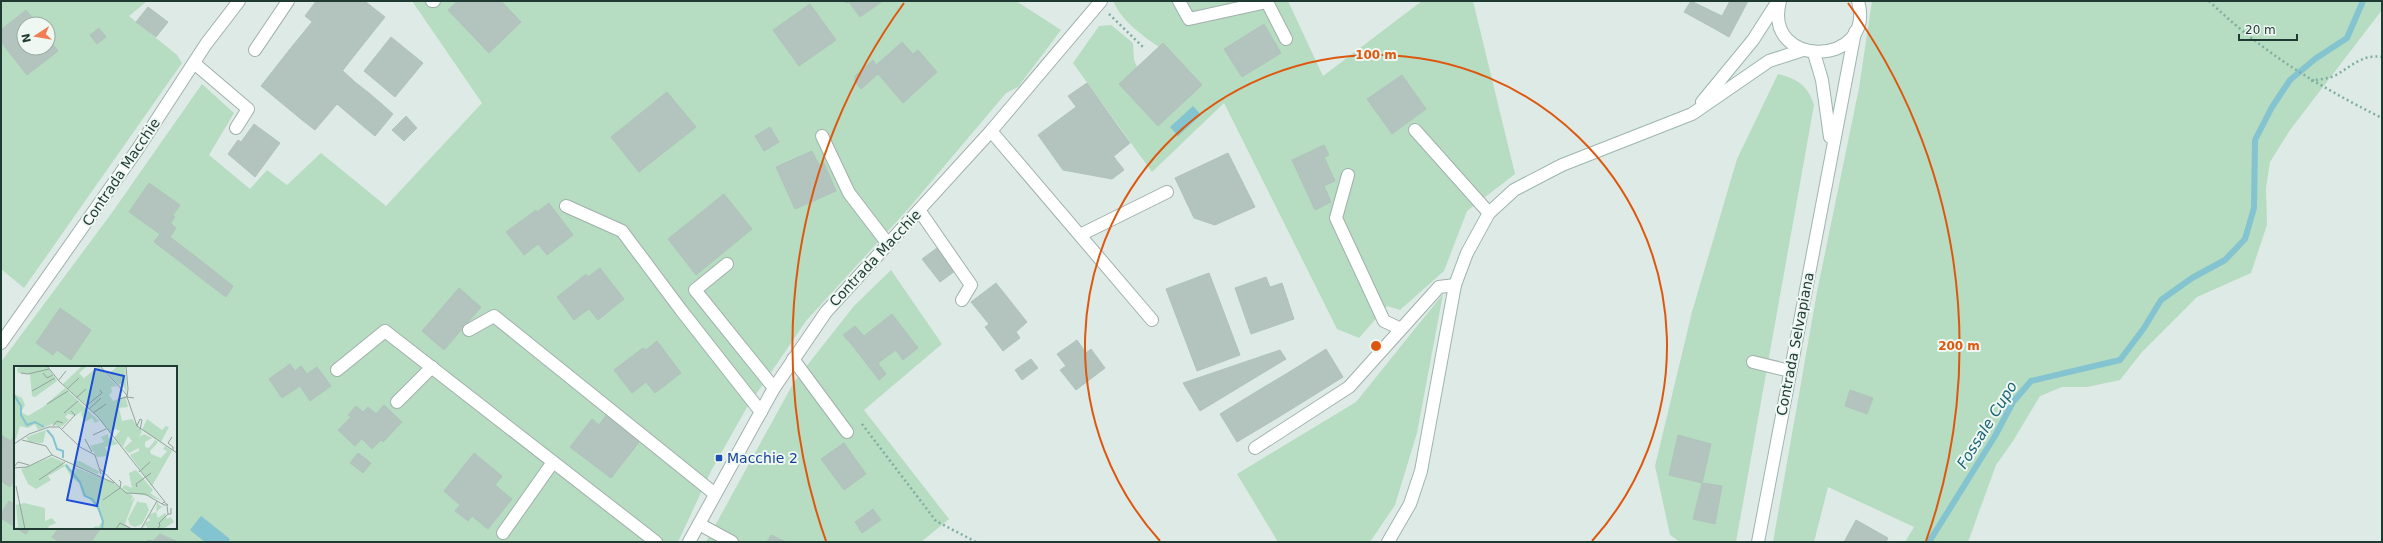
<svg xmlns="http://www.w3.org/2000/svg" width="2383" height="543" font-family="'DejaVu Sans',sans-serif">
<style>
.green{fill:#b6dcc1;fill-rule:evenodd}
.water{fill:#84c3d0}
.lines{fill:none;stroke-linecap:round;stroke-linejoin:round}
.stream{stroke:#84c3d0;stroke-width:6}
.building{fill:#b3c4be;stroke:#b0c3bc}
.lane-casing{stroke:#a1b1ac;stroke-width:14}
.street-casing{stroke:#a1b1ac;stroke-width:14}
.secondary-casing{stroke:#9db6ad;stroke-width:14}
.path{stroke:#7eaea0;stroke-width:2.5;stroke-dasharray:2 3;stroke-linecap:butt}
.lane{stroke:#fff;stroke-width:12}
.street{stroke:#fff;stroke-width:12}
.secondary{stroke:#fff;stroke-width:12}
.ring{fill:none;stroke:#de570e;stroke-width:2}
.transit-dot{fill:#1a4fb4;stroke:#eef7f2;stroke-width:1.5}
.labels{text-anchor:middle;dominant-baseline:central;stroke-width:4;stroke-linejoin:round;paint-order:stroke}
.street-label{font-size:14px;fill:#1f3933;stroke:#eef7f2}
.transit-label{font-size:14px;fill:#164399;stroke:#eef7f2;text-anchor:start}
.water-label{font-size:15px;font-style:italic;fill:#1a6475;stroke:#eef7f2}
.inset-river{fill:none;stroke:#84c3d0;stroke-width:2}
.inset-road{fill:none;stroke:#92a39e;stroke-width:1}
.view{fill:#1d4ed8;fill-opacity:0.15;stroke:#1d4ed8;stroke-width:2}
.inset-edge{fill:none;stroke:#1f3933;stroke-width:2}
.centre{fill:#de570e;stroke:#eef7f2;stroke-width:2}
.ring-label{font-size:12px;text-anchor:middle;font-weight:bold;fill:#de570e;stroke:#eef7f2;stroke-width:4;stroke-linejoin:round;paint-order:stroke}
</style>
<rect width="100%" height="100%" fill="#deeae5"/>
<g class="green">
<path d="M 1,1 L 147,1 L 129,16 L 177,55 L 182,63 L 24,288 L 1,269 ZM 24,24 L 48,24 L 48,48 L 24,48 Z"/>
<path d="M 412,1 L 1016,1 L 1061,30 L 1018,87 L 1006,93 L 909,208 L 806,321 L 746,409 L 711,471 L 678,542 L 1,542 L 1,362 L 111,214 L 202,84 L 234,113 L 209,155 L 250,189 L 267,170 L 287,185 L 321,153 L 386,206 L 482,103 ZM 15,367 L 176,367 L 176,528 L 15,528 Z"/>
<path d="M 1115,1 L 1288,1 L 1323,76 L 1422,1 L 1473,1 L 1515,174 L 1467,211 L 1444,271 L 1400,310 L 1387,306 L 1359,338 L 1337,329 L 1224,103 L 1152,172 L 1073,63 L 1099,26 L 1111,25 L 1133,43 L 1134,60 L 1137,67 L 1159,47 C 1142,35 1124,23 1114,3 Z"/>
<polygon points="1872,1 2382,1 2382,10 2290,130 2270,162 2266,188 2267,225 2251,273 2197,297 2142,352 2120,380 2087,387 2062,387 2040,396 2013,441 1996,465 1968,542 1905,542 1914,527 1828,487 1814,542 1773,542 1817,292 1859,88"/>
<path d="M 1778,74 C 1798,79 1808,86 1814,105 L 1736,542 L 1680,542 L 1670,535 L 1655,466 L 1692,312 L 1737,159 Z"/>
<polygon points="891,270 942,344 864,410 949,519 921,542 706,542 794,382 854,306"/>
<polygon points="1443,294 1417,433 1395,505 1370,542 1278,542 1237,474 1356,402"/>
</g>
<g class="water">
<polygon points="1193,106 1201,115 1178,136 1170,127"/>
<polygon points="201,516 230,539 228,542 205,542 190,530"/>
</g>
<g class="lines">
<polyline class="stream" points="1929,542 1995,436 2013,402 2031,381 2120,360 2144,328 2161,300 2192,278 2225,260 2245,239 2254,208 2255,140 2272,107 2290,80 2315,59 2347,38 2363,1"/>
</g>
<g class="building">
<polygon points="316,1 364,1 366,2 345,29 314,4"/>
<polygon points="458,1 501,1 521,22 489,53 448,10"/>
<polygon points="844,1 883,1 860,17 849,2 846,3"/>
<polygon points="1691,1 1722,16 1715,29 1684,12"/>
<polygon points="1730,1 1748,1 1729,37 1715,29"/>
<polygon points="366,2 385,17 354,56 335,40"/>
<polygon points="314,4 345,29 335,40 305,16"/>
<polygon points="810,4 836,40 799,66 773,30"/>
<polygon points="148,7 168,22 156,37 136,22"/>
<polygon points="26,10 37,24 24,24 24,48 48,48 48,38 58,51 27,75 1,42 1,30"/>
<polygon points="312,22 354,56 333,83 290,49"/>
<polygon points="1264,24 1281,53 1242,77 1224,49"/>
<polygon points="99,28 106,37 97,44 90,35"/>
<polygon points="391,37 423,63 395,97 364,71"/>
<polygon points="902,42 913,54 918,50 937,72 903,103 873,68"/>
<polygon points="1163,43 1202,85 1158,126 1119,84"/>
<polygon points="290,49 333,83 302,120 261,86"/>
<polygon points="873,60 876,65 873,68 878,74 861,89 855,82 855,76"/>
<polygon points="343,71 355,82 337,104 324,93"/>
<polygon points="1402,75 1426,109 1392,134 1367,99"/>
<polygon points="355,82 369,93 350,115 337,104"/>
<polygon points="1087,83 1119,128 1102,141 1068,96"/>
<polygon points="667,92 696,127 639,172 611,137"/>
<polygon points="324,93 337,104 315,130 302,120"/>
<polygon points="369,93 383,105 364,127 350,115"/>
<polygon points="383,105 393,114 375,136 364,127"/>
<polygon points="1076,107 1124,170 1112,179 1063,170 1038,135"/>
<polygon points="406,116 417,128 404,141 392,130"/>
<polygon points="254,124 280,143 255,177 228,154 238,140 241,142"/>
<polygon points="770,127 779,142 764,151 755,136"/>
<polygon points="1119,128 1130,143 1114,156 1102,141"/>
<polygon points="1324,145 1329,155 1324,157 1335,181 1324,186 1331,202 1315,210 1292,160"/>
<polygon points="812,151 819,165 824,163 836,191 795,209 776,167"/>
<polygon points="1228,153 1255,207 1215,225 1194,218 1175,178"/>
<polygon points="149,183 180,205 160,234 129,212"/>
<polygon points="724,194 752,229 696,275 668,239"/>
<polygon points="549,203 573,235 547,255 538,244 524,255 506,232 536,210 537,212"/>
<polygon points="173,216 175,217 171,223 176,228 170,237 160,234"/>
<polygon points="160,234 170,237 195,256 187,267 154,242"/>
<polygon points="937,248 955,271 940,282 922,259"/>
<polygon points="195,256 214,271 206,282 187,267"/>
<polygon points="600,268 624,299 598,320 589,309 574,320 557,297 586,274 588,277"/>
<polygon points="214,271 233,286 226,297 206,282"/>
<polygon points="1209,273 1240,355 1197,371 1166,289"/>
<polygon points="1266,277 1270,287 1282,283 1294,319 1251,334 1235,288"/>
<polygon points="996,283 1027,322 1016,332 1020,338 1003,351 985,327 989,324 971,302"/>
<polygon points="459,288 481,307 444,350 422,331"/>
<polygon points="60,308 91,330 71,360 57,350 53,355 36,343"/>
<polygon points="892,314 918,348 903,360 896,350 882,360 864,336"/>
<polygon points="855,326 864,336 852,345 843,335"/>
<polygon points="864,336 882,360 878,363 886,374 879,380 852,345"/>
<polygon points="1077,340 1086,353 1091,349 1105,368 1076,390 1060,370 1066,366 1057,354"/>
<polygon points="657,341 681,373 655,393 646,382 632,393 614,370 643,348 646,350"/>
<polygon points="1326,349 1343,377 1303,402 1286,374"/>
<polygon points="1280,350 1286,359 1200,411 1183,383"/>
<polygon points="1031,359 1038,368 1022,380 1015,370"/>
<polygon points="290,364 295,371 301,366 307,374 317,367 331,386 310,401 300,386 282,398 269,379"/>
<polygon points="1286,374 1303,402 1277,418 1259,390"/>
<polygon points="1259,390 1277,418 1237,442 1220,414"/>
<polygon points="1850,390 1873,398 1867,414 1845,406"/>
<polygon points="384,405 402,422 383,442 381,440 372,449 362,439 355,446 338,430 351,417 348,415 356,406 363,412 368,407 376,414"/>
<polygon points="607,414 640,441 611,478 570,447 592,419 599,425"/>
<polygon points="1,435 11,441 6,448 1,445"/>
<polygon points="15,435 15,454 6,448"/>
<polygon points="1678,435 1711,444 1702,483 1669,475"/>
<polygon points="844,443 866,474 844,490 821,459"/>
<polygon points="1,445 15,454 15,480 10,487 1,481"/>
<polygon points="358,453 371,463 363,473 350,463"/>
<polygon points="474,453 502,476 495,485 512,499 488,529 472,516 468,521 455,511 460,505 444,491"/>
<polygon points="1702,483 1722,486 1715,524 1693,519"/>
<polygon points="9,501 15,504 15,527 1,518 1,514"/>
<polygon points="873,509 881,520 862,533 855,522"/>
<polygon points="1856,520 1888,538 1886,542 1844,542"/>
<polygon points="16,528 30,528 26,534"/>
<polygon points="59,528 101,528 91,542 59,542 52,537"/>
<polygon points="160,534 178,542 147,542 148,540 153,541"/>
<polygon points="771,535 786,542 767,542"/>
</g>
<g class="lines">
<defs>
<g id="lane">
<polyline points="432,1 434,1"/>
<polyline points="1179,1 1189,19 1267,2 1286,39"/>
<polyline points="255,50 288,1"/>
<polyline points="194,63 248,109 236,128"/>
<polyline points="1415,130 1489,213"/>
<polyline points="991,131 1152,320"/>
<polyline points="822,136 849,193 888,244"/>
<polyline points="1348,175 1336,218 1384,321 1401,329"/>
<polyline points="566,206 622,231 681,310 761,412"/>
<polyline points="919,210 971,285 962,300"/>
<polyline points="1080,235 1167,192"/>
<polyline points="727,264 695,290 774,388"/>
<polyline points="469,330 494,316 715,494"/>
<polyline points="793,359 847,432"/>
<polyline points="1753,362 1790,371"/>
<polyline points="337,370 385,331 656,542"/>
<polyline points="397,402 432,367"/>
<polyline points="1255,448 1349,387 1439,287 1455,285"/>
<polyline points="699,524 732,542"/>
<polyline points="503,533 553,462"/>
</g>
<g id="street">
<polyline points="1,343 137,150 206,44 239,1"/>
<polyline points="689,542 774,388 826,312 991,131 1101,1"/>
</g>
<g id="secondary">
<path d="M 1780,1 C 1762,70 1877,67 1858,1"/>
<polyline points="1814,53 1822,80 1830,137"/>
<polyline points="1702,102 1753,40 1778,1"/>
<polyline points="1388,542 1410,504 1421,471 1455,285 1467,253 1489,213 1514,190 1562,165 1692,114 1769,61 1803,50"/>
<polyline points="1758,542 1855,32"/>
</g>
</defs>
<use href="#lane" class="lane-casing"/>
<use href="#street" class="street-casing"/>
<use href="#secondary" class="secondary-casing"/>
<g class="path">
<path d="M 2209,1 C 2262,52 2316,85 2382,118"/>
<polyline points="1109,14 1143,47"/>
<path d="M 2311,81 C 2319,79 2329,79 2336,75 C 2352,66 2362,54 2382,57"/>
<polyline points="862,424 936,521 976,542"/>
</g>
<use href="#lane" class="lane"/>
<use href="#street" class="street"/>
<use href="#secondary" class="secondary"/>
</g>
<g class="ring">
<path d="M1160 541A291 291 0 1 1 1592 541"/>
<path d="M826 541A583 583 0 0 1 904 3M1848 3A583 583 0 0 1 1926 541"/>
</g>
<rect class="transit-dot" x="715" y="454" width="8" height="8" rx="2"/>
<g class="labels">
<g class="street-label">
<text transform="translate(121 172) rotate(-56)">Contrada Macchie</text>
<text transform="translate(875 258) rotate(-47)">Contrada Macchie</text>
<text transform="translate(1795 344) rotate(-79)">Contrada Selvapiana</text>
</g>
<g class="transit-label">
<text x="727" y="458">Macchie 2</text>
</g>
<g class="water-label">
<text transform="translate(1987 425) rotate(-58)">Fossale Cupo</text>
</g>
</g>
<g transform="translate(14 366)">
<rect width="163" height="163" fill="#deeae5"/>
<path d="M 7,0 L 33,0 L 43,15 L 21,31 L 18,30 L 16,8 L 4,7 L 3,3 ZM 68,0 L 72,1 L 65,7 L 70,12 L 85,0 L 103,20 L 97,21 L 98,26 L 95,29 L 99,35 L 111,30 L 114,41 L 105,42 L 108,55 L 118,53 L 128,66 L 125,71 L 130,68 L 138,72 L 131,76 L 131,81 L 135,82 L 141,74 L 144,76 L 136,85 L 137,88 L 147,92 L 153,85 L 149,83 L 151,80 L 158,85 L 138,120 L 116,89 L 125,85 L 125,82 L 115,87 L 110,82 L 118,75 L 114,70 L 109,81 L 100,72 L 106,65 L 101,63 L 96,67 L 85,52 L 49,18 ZM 104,0 L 111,0 L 113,28 L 108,17 L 105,19 L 94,8 ZM 51,22 L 85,55 L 81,57 L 78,52 L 71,56 L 67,48 L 68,45 L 61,50 L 54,48 L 51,51 L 55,54 L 47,61 L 38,58 L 24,64 L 21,58 L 14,62 L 6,60 L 0,78 L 0,28 L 8,32 L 11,39 L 7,46 L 14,50 L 29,41 ZM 133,53 L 148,64 L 152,60 L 155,61 L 147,76 L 128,64 ZM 32,64 L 29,77 L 15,76 L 12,71 ZM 94,68 L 94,72 L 97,71 L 104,78 L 91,81 L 95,90 L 83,91 L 76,80 L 90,76 L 87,71 ZM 38,91 L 49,96 L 49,99 L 53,98 L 59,108 L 62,104 L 55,99 L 98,116 L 119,130 L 117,135 L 121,131 L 111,158 L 117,163 L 77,163 L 82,160 L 84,161 L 88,156 L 84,144 L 75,132 L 69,130 L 65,117 L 57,111 L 51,100 L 34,110 L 37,114 L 22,123 L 14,118 L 7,103 ZM 62,95 L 66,95 L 86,106 L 83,108 L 59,98 ZM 122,104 L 139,124 L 136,127 L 148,135 L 136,130 L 116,127 L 108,122 L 111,119 L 118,122 L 115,107 ZM 124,134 L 124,136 L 132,137 L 135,144 L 128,158 L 121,161 L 116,159 L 114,153 ZM 143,136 L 146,140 L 149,140 L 142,146 L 144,152 L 151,147 L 153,153 L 157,151 L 160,156 L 149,163 L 134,163 L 132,159 L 128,163 L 132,156 L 137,154 L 134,152 L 136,148 L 142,146 ZM 10,137 L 31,142 L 31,155 L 38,152 L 42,157 L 35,160 L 34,163 L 0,162 L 4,161 L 2,139 Z" fill="#b6dcc1"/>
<path class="inset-river" d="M 0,29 L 7,40 L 7,49 L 13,59 L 21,56 L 30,61M 33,64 L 39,71 L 43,83 L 49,85 L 49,92M 52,99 L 66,116 L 71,130 L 78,133 L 84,141 L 89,155 L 88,163"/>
<path class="inset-road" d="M 33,0 L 45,15 L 84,51 L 151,136M 86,0 L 112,28 L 123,60 L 163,87M 112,0 L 114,23 L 113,31M 7,7 L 14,8 L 35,3M 29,7 L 33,12 L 39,9M 44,15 L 52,5M 53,23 L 65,12M 18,25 L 41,12M 62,32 L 72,23M 106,35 L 105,33 L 113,31 L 120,32M 33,38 L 54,25M 72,40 L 88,27 L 86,24M 75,43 L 87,32M 50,47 L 64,35M 79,47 L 92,38M 39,60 L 43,55 L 49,57M 123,60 L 126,53 L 128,54 L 126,64M 48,63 L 61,49 L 57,45M 79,69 L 92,63M 158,71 L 154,77 L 159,81 L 159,84M 71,73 L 78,86M 8,74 L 32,80 L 38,89M 0,78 L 15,68 L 35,61 L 45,61 L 66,81 L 81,89 L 87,108M 0,101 L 4,96 L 15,99M 0,102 L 13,101 L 38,89 L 100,117M 86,103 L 112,127 L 131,128 L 150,139 L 154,139 L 150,136 L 148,138M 125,106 L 136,96M 25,114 L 51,96M 2,120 L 11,163M 123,121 L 122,118 L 137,107M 89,134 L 106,122 L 107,116 L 105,114M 153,140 L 154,148 L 157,148 L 157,142M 144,162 L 146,160 L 145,157 L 154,148M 102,163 L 106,157 L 118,163M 127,163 L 143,135"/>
<path class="view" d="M 81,3 L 110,10 L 83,140 L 53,134 Z"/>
<rect width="163" height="163" class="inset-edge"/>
</g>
<circle cx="1376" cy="346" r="6" class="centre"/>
<g class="ring-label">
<text x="1376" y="59">100 m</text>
<text x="1959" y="350">200 m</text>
</g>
<rect width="2383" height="543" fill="none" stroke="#1f3933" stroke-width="4"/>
<g transform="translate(36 36) rotate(258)"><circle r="19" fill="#eef7f2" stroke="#9baba6"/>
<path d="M0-3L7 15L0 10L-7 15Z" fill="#f37d53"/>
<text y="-6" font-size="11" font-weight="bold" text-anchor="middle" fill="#1f3933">N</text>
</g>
<path d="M2239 34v6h58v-6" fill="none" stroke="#1f3933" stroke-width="2"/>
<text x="2245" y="34" font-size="12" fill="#1f3933" stroke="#eef7f2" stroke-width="3" paint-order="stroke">20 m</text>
</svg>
